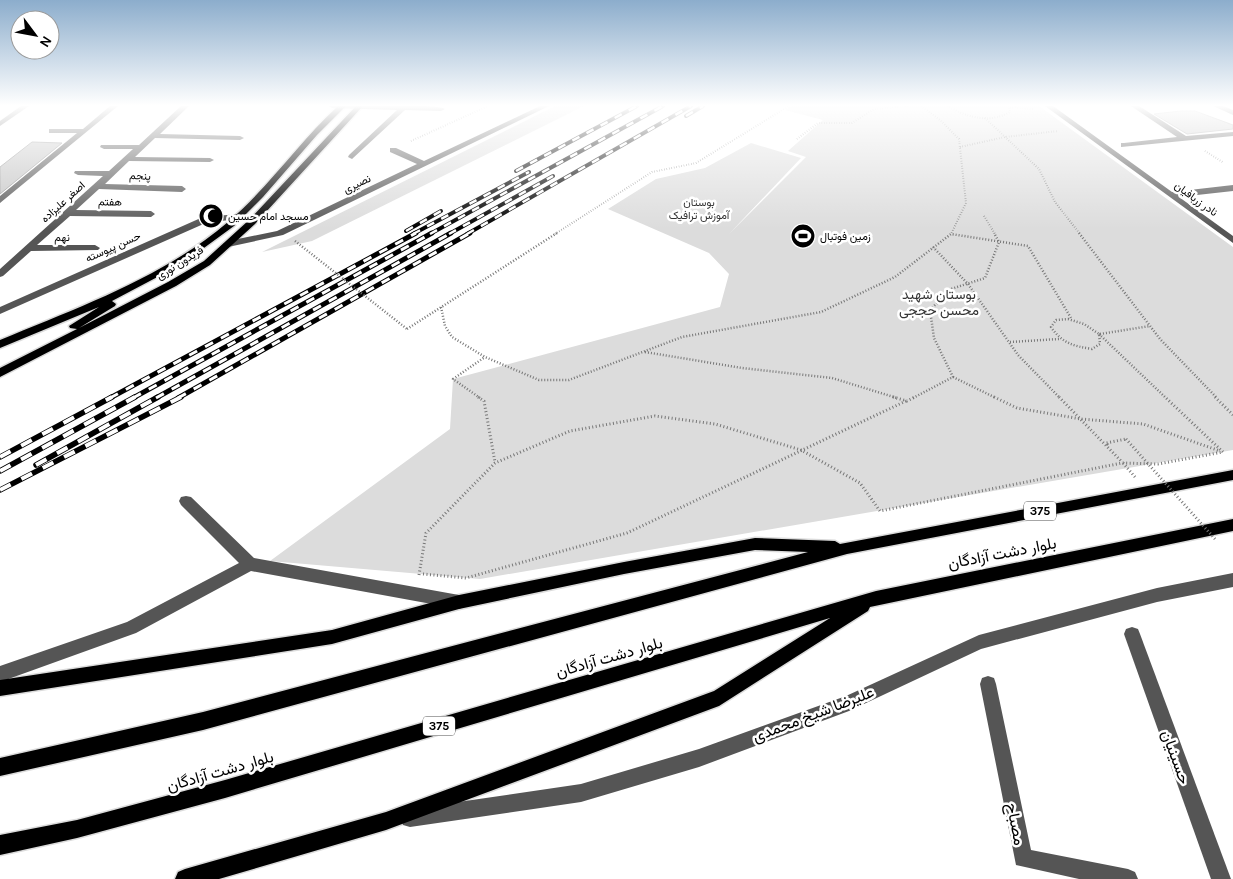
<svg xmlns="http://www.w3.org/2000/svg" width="1233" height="879" font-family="Karla,Vazirmatn,sans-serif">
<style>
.green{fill:#dcdcdc}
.building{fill:#c4c4c4;stroke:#999}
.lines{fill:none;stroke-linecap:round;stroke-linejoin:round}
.major-casing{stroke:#dbdbdb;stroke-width:3}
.path-far2{stroke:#777;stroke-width:2;stroke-dasharray:0.5 2;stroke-linecap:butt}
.path-far1{stroke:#777;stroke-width:2.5;stroke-dasharray:1 2;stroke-linecap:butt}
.path{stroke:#777;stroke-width:3;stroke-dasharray:1 2.5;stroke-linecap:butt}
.minor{fill:#555;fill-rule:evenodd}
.major{fill:#000;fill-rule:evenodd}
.rail-far2-casing{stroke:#000;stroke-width:4}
.rail-far1-casing{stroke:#000;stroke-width:5}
.rail-casing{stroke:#000;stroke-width:5.5}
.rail-far2{stroke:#fff;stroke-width:2.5;stroke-dasharray:8;stroke-linecap:butt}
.rail-far1{stroke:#fff;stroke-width:3;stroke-dasharray:9;stroke-linecap:butt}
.rail{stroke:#fff;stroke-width:4;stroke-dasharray:12;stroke-linecap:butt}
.path-bridge-far1{stroke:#777;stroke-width:2.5;stroke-dasharray:1 2;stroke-linecap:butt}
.path-bridge{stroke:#777;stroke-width:3;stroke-dasharray:1 2.5;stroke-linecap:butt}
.labels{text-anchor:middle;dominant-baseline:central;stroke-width:5;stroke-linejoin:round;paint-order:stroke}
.far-street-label{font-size:11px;fill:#000;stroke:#fff}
.far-park-label{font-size:11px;fill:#333;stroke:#fff}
.far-poi-label{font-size:11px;fill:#000;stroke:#fff;text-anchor:start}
.shield{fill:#fff;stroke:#4c4c4c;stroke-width:1}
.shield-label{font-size:12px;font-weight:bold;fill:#000}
.park-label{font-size:14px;fill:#333;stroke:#fff}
.near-street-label{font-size:16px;fill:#000;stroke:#fff}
</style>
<rect width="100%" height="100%" fill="#fff"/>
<g class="green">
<polygon points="555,106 584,106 312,241 262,252"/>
<polygon points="792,106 1039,106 1233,247 1233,450 480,579 270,561 450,429 453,379 720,307 729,274 709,253 608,209 656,179 705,168 751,143 801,158 729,234 806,157 788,151 823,120 785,110"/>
</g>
<g class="building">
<polygon points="1181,111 1195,111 1233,125 1233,129 1187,134 1154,114"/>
<polygon points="32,142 62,143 0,194 0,167"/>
</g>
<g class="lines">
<defs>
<g id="major">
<path d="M 338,106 L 346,106 L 317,135 L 263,197 L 234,226 L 182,264 L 112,301 L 116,304 L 115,306 L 79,328 L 168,282 L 204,261 L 249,220 L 356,106 L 363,106 L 255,224 L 210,265 L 176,286 L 0,377 L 0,368 L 77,329 L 70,328 L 69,326 L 99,307 L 0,348 L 0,340 C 79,307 162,278 228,222 C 269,187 299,142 338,106 Z"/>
<polygon points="1233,470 1233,480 847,554 203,730 0,776 0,758 203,712 808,552 755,550 624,574 459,609 332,644 0,696 0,680 332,630 459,595 624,562 755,538 835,541 840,544"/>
<polygon points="1233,519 1233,531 870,607 868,611 719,706 386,830 219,879 175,879 178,872 185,869 386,812 714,691 830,618 225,798 77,838 0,855 0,835 77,820 225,780 876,591"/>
</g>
</defs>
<use href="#major" class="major-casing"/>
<g class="path-far2">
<polyline points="921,106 940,120 959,139 966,203 951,234"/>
<path d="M 947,106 C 967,117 989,124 1010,112 L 1009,106"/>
<polyline points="1010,107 1034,109"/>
<polyline points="985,118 1039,169 1055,202 1080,234"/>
<polyline points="797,139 818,123 852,123 874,109 908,106"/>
<polyline points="411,141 488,106"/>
<polyline points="960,147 1005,137 1058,131"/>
<polyline points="1205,151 1224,163"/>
<polyline points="984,216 995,234"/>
<polyline points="555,234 652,172 696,163 789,106"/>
</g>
<g class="path-far1">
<polyline points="1079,233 1160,339 1217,398"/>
<polyline points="933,247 968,284 1018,355 1060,398"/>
<polyline points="441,307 445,326 452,337 485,357 539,380 569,380 682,337 821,312 895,277 951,234 1028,246 1071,318"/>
<path d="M 1068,319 L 1084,324 L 1099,334 L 1100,344 L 1092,349 C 1073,346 1062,343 1051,327 L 1056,320 Z"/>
<polyline points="407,329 557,233"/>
<polyline points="1099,334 1166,398"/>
<polyline points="1100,334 1150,326"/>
<polyline points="1010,342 1059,339"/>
<polyline points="645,352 742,368 832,378 897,398"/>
<polyline points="953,377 996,398"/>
<polyline points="480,398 453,379 485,357"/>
<polyline points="913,398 953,377 934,338 930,310 951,289 985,278 999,242 994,233"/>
</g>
<g class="path">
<polyline points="478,397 484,401 495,462"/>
<polyline points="893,397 907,401 915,397"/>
<polyline points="994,397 1017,408 1081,419 1143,424 1220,451"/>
<polyline points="1059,397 1122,462"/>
<polyline points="1215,397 1233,415"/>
<polyline points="1108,445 1106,443 1126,439"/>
<polyline points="1123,463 1135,477"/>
<polyline points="423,574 466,578 627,533 906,401"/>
<polyline points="419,575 426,533 495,463 570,431 655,416 715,424 801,450 860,483 880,511 1122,463 1158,464 1223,452 1165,397"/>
</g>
<g class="minor">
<polygon points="21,106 29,106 0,126 0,121"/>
<polygon points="110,106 118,106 0,203 0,196 77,133 49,133 49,129 83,129"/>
<polygon points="181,106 189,106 160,134 240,136 244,138 240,140 155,138 135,157 210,158 214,160 210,162 129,161 105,184 182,186 186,189 182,192 99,189 76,210 151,211 155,214 151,217 70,216 37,245 95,245 100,248 98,250 31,251 3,276 0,277 0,269 103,176 78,175 74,173 75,171 109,171 133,149 104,149 100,147 101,145 139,145"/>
<path d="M 329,106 C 346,106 436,103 445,109 L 441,111 L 405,110 L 352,159 L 348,157 L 349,155 L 397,110 L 332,108 Z"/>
<polygon points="540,106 549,106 283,235 228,247 223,244 228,241 277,231 417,164 390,152 390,148 396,148 424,161"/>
<polygon points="1045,106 1053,106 1172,192 1233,185 1233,191 1179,197 1233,236 1233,243"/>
<polygon points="1131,106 1139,106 1186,136 1233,132 1233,136 1121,147 1121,143 1124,143 1177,137"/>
<polygon points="1213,106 1223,106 1233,110 1233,115"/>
<polygon points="239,214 242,215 242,219 208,222 0,314 0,307 203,217"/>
<polygon points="186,496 191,497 254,558 459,595 464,597 467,602 464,607 459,609 251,571 136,633 0,682 0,666 127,622 239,563 181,505 179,501 181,497"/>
<polygon points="1233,573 1233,587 1157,602 981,649 849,711 699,767 581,802 410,827 403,825 401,818 403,811 410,809 581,784 699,749 846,696 979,635 1157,588"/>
<polygon points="1132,627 1138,629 1140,634 1231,879 1211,879 1124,634 1126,629"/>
<polygon points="988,676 994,678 996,684 1031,850 1128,869 1135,872 1138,879 1079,879 1016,865 980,684 982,678"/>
</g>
<use href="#major" class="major"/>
<defs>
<g id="rail-far2">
<polyline points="686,116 703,106"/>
<polyline points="516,171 637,106"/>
<polyline points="406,231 441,211"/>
<polyline points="413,234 529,172"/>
<polyline points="430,234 663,106"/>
<polyline points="449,234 553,176"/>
<polyline points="467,234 691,106"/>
</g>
<g id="rail-far1">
<polyline points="110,398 416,233"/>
<polyline points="133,398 432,233"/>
<polyline points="156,398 451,233"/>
<polyline points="178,398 470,233"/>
</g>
<g id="rail">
<polyline points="0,457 112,397"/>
<polyline points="36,465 158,397"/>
<polyline points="0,471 135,397"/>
<polyline points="0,490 181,397"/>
</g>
</defs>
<use href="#rail-far2" class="rail-far2-casing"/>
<use href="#rail-far1" class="rail-far1-casing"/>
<use href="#rail" class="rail-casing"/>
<use href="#rail-far2" class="rail-far2"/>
<use href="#rail-far1" class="rail-far1"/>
<use href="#rail" class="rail"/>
<polyline class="path-bridge-far1" points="295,241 407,329"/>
<polyline class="path-bridge" points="1126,439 1215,539"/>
</g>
<linearGradient id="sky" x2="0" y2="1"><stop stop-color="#8cadcc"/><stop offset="0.46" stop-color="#fff"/><stop offset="1" stop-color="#fff" stop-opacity="0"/></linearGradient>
<rect width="1233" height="229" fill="url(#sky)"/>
<defs>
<symbol id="mosque-disc" viewBox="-11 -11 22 22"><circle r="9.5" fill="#000" stroke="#fff"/><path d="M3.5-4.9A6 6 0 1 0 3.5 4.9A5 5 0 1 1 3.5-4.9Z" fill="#fff"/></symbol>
<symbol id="stadium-disc" viewBox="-11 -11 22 22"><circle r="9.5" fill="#000" stroke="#fff"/><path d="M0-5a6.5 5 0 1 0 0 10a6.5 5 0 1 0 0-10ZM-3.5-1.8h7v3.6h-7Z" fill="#fff"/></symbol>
</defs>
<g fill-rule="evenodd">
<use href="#mosque-disc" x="197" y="202" width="28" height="28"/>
<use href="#stadium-disc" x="789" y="222" width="28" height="28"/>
</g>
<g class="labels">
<g class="far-street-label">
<text transform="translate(140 176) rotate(2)">پنجم</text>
<text transform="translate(357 184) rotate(-26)">نصیری</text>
<text transform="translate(1196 199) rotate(36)">نادر زربافیان</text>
<text transform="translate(63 202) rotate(-42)">اصغر علیزاده</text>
<text transform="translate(110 202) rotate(1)">هفتم</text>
<text x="62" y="237">نهم</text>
<text transform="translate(113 247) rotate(-24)">حسن پیوسته</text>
<text transform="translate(180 263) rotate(-32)">فریدون نوری</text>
</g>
<g class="far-park-label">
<text x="699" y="202">بوستان<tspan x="699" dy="13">آموزش ترافیک</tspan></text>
</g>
<g class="far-poi-label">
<text x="228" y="216">مسجد امام حسین</text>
<text x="820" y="236">زمین فوتبال</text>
</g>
<g class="shield">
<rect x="1024" y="501.5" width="32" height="19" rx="4"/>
<rect x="423" y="716.5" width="32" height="19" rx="4"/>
</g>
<g class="shield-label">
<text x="1040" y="511">375</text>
<text x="439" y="726">375</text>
</g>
<g class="park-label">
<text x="939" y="294">بوستان شهید<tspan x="939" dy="16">محسن حججی</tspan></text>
</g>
<g class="near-street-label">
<text transform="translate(1002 553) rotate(-11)">بلوار دشت آزادگان</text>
<text transform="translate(609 657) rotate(-16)">بلوار دشت آزادگان</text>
<text transform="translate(813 714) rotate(-21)">علیرضا شیخ محمدی</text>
<text transform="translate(1176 757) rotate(70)">حسینیان</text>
<text transform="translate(220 771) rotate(-16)">بلوار دشت آزادگان</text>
<text transform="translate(1016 824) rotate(79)">مصباح</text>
</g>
</g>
<g transform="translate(35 35) rotate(122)"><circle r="24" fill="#ffffff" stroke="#999999"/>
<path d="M0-4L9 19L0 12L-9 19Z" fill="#000000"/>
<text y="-8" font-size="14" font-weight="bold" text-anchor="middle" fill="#000000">N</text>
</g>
</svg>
